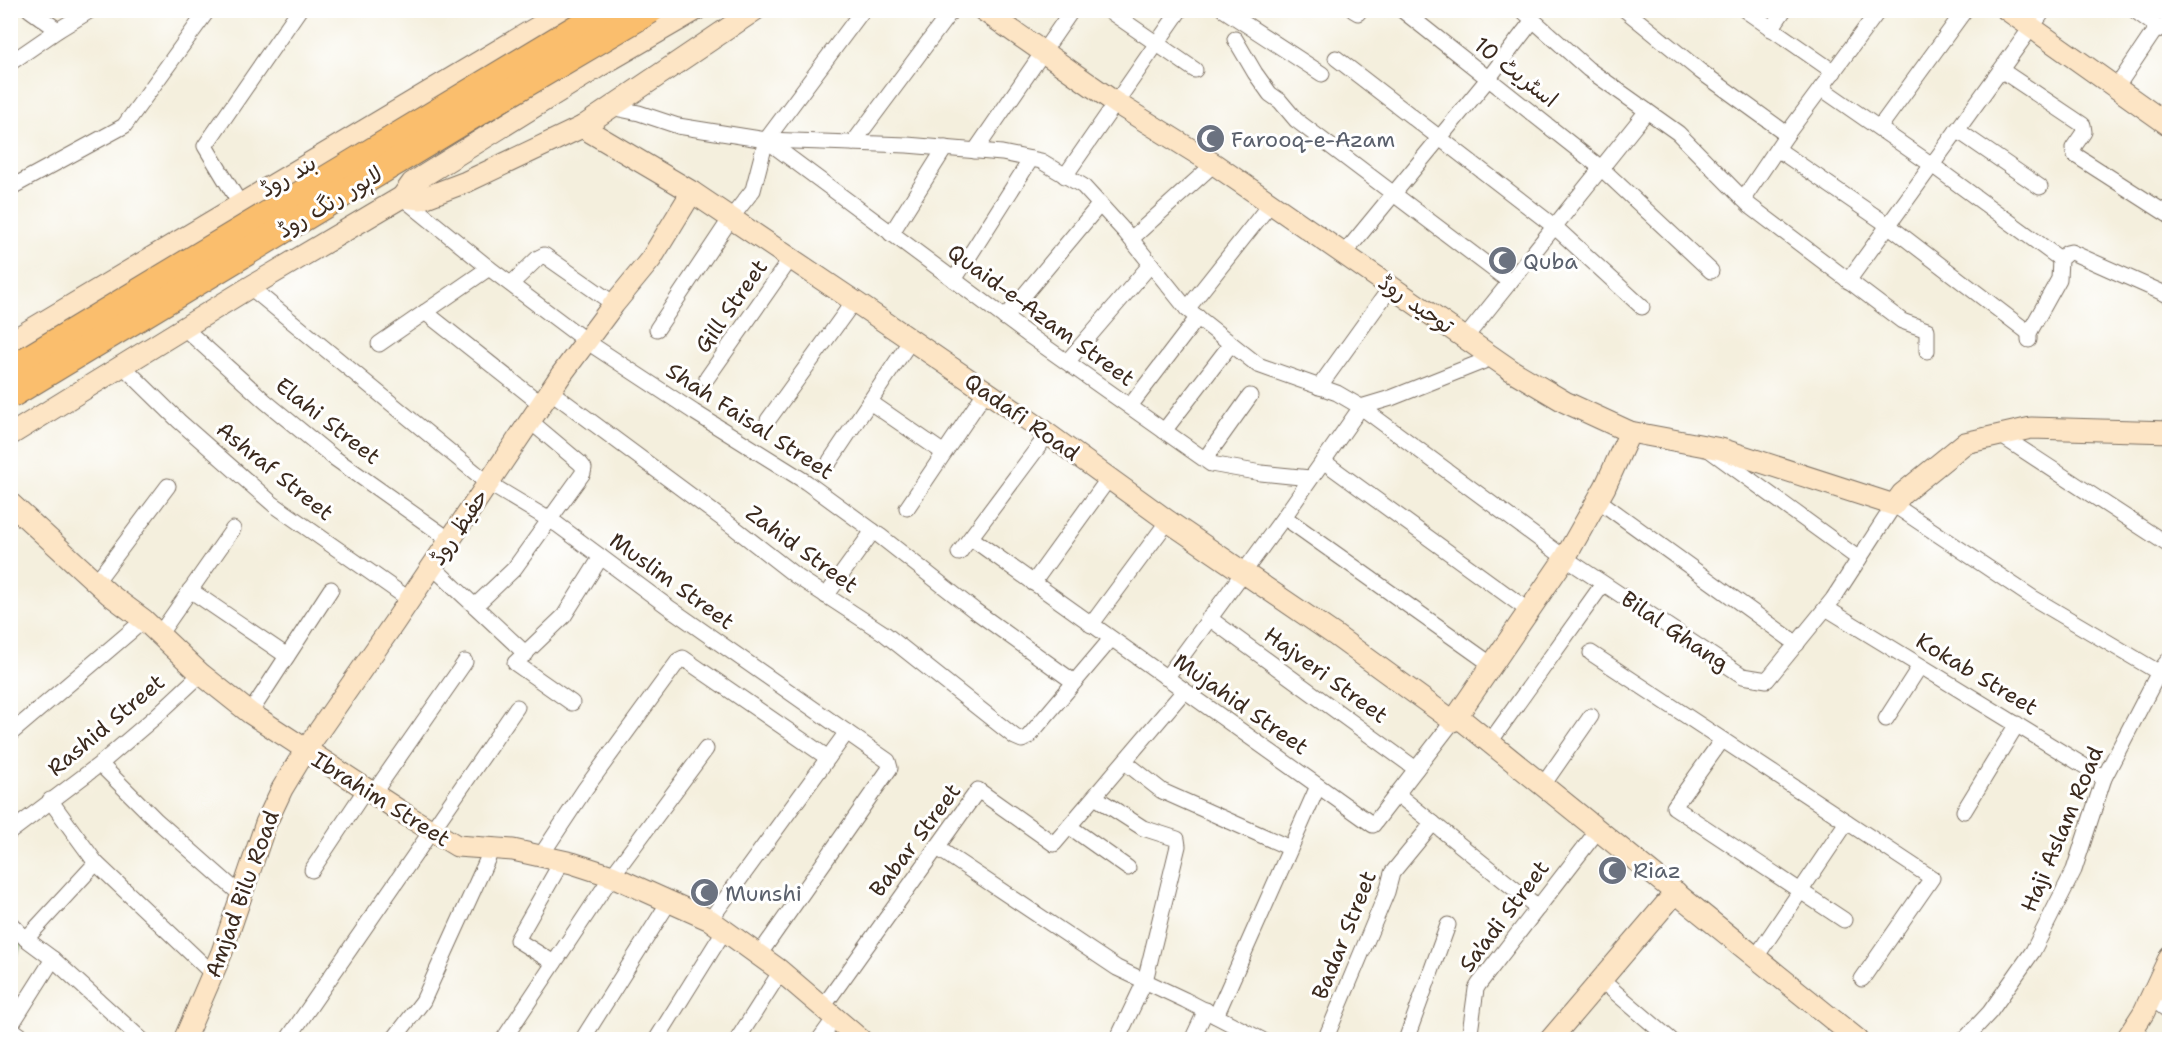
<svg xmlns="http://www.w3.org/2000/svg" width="2180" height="1050" font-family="'Shantell Sans','Playpen Sans Arabic',sans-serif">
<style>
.green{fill:#94c879;stroke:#68794c;stroke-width:1.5}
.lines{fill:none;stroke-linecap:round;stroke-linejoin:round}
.street-casing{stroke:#7c6f61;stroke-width:17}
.secondary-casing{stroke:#7c6f61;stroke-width:23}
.street{stroke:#fff;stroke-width:15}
.secondary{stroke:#fde5c5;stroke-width:21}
.highway-bridge-casing{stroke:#7c6f61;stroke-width:29;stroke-linecap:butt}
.highway-bridge{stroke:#fabe6d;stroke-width:27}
.labels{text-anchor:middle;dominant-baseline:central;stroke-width:6;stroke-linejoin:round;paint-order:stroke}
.street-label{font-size:22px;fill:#3b2a1e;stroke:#fff}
.worship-label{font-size:22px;fill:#5b616d;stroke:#fff;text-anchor:start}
</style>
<rect width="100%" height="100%" fill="#fff"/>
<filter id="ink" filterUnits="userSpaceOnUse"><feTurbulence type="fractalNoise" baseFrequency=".0167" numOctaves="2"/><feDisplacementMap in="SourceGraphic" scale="12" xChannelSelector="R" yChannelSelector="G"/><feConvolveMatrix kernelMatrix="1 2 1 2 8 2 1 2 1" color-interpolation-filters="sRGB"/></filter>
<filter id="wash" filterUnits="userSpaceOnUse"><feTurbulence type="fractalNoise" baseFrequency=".008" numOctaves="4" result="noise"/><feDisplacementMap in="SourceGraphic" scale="24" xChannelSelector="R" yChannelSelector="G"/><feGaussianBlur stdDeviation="1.35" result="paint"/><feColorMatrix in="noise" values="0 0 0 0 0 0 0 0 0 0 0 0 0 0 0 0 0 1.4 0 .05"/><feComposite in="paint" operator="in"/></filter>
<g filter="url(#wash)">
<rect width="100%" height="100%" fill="#f4efdd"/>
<polygon class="green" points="11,923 26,939 11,963"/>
</g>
<g filter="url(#ink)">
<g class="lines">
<defs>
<g id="street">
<polyline points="30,10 58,30"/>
<polyline points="1108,10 1195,70"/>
<polyline points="1224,10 1322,74"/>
<polyline points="1353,10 1358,13 1360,10"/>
<polyline points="1402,10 1601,168 1711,271"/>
<polyline points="1522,10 1588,69 1678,133 1750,206 1902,321 1927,330 1927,351"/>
<polyline points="1625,10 1700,71 1787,134"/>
<polyline points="1745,10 1834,72"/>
<polyline points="2134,10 2160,29"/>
<polyline points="1771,29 1784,10"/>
<polyline points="1235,39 1255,73 1270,94 1280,101 1296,120 1510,282"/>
<polyline points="1336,58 1555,227 1642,307"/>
<polyline points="10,63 58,30 91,10"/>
<polyline points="2001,70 2083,125 2084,132 2073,148 2075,155 2170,216"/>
<polyline points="1821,88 1932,165 2060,259"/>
<polyline points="2116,88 2153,33 2170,22"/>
<polyline points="610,107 639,113 678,126 766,140 907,145 1002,153 1041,161 1083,186 1126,233 1187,309 1258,365 1337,393 1361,407 1391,398 1494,357"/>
<polyline points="1879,128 1965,10"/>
<polyline points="1957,130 2040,187"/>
<polyline points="766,140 1027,334 1211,464 1261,473 1310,478"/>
<polyline points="853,143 952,10"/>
<polyline points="1777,149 1888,225 2029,333"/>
<polyline points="975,151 1072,10"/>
<polyline points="1065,176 1180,10"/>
<polyline points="10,188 124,126 208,10"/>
<polyline points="403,198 489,268 586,341 694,412 806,482 880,536 974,610 1074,682"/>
<polyline points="1743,199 1787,134 1879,10"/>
<polyline points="240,204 205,146 299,10"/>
<polyline points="891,234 945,148"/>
<polyline points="1131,239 1214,164"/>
<polyline points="1344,254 1488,79 1533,20"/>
<polyline points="954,280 1031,159"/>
<polyline points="1848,281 2044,10"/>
<polyline points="511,284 538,258 544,255 614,304"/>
<polyline points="250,287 488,483 558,525 671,609 888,761 890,768 759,955"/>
<polyline points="1187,309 1271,203"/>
<polyline points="425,312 541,404"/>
<polyline points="1005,318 1100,204"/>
<polyline points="184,328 266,402 333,457 450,540"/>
<polyline points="657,329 731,218 753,190 766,140 863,10"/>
<polyline points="1465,338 1647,111"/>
<polyline points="2029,340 2029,333 2059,279 2060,259 2067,253 2071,252 2170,296"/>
<polyline points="379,344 489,268"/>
<polyline points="1067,362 1151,264"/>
<polyline points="123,366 179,421 273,504 410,600"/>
<polyline points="707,378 791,258"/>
<polyline points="1319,387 1391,287"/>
<polyline points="550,391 736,529 796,576 885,634 1015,737 1022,740 1028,737 1111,639"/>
<polyline points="870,402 944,453"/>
<polyline points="1130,406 1198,317"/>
<polyline points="768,420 854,301"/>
<polyline points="1164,431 1231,344"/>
<polyline points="2000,435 2170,546"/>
<polyline points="1708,449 1859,559"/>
<polyline points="1205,459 1250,396"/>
<polyline points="830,461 911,340"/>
<polyline points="1323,461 1529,611"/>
<polyline points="1598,500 1797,644"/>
<polyline points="907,508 986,391"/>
<polyline points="1284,517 1492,665"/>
<polyline points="971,538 1373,825 1457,716"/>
<polyline points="959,553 1048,434"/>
<polyline points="433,567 526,654"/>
<polyline points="96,582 168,486"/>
<polyline points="1033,583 1109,478"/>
<polyline points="190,590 287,656"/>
<polyline points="826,596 873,531"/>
<polyline points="475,606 514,569 583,473 584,468 580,463 530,421"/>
<polyline points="1826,608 2104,778"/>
<polyline points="1209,618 1416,769"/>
<polyline points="1091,625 1168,521"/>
<polyline points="159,635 233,529"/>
<polyline points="1591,653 1932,878 1862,979"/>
<polyline points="1166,678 1284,517 1361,407 1565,558 1743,676 1767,680 1833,599 1894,505 2033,598 2170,679"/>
<polyline points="572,703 515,663 564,616 601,557"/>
<polyline points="250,713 331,589"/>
<polyline points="1886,719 1920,666"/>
<polyline points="10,734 144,620"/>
<polyline points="1722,740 1674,807 1844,920"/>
<polyline points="1490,742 1603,584"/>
<polyline points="1125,762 1162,791 1290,848"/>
<polyline points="100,764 155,819 241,895"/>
<polyline points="1543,785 1591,716"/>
<polyline points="373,794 465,662"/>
<polyline points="1397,794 1538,908"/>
<polyline points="1095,797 1143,828 1177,839 1178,846 1145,981 1117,1040"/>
<polyline points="50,800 96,863 213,974"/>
<polyline points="1964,811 2017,724"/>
<polyline points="1070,827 1128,868"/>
<polyline points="10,832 100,764 155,717 201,674"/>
<polyline points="936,847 1117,968 1185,1000 1262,1040"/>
<polyline points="540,857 585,789 679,660 683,658 828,758"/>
<polyline points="312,870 366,789"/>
<polyline points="710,920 847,732"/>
<polyline points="10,923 26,939 53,959 142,1040"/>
<polyline points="26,939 96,863"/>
<polyline points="1756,957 1847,822"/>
<polyline points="554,963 517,940 562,861"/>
<polyline points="1601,980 1671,1040"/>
<polyline points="2151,998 2170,1012"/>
<polyline points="823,1007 978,790 1054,844 1184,691"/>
<polyline points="1216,1016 1318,786"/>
<polyline points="10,1027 53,959"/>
<polyline points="10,1028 27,1040"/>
<polyline points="287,1040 517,707"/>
<polyline points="393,1040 423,1001 492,849"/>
<polyline points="503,1040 612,876 706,749"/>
<polyline points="582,1040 669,902"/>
<polyline points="656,1040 724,931"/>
<polyline points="737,1040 781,971"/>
<polyline points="819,1040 835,1018"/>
<polyline points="1192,1040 1206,1010"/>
<polyline points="1325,1040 1387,892 1392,873 1433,823"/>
<polyline points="1406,1040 1448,925"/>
<polyline points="1469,1040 1476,989 1479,984 1598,830"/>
<polyline points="1964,1040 1990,1012 2033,951 2074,870 2104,778 2159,672 2170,658"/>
</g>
<g id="secondary">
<polyline points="983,10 1116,103 1214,164 1511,370 1565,402 1630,432 1721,449 1894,505 1902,494 1965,443 2031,428 2170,432"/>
<polyline points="2007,10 2170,126"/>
<polyline points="582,127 692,192 854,301 1034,424 1168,521 1335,635 1453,721"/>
<polyline points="402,197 421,199 466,182 582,127 755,10"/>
<polyline points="10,342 566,10"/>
<polyline points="1630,432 1605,487 1565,558 1457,716 1858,1040"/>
<polyline points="10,435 250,287 402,197 412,183 598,67 696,10"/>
<polyline points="10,503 109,594 144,620 201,674 250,713 406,815 457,846 513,850 572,863 612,876 710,920 778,969 861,1040"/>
<polyline points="184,1040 222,952 266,823 282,789 305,751 394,623 561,375 614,304 651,259 692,192"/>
<polyline points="1550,1040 1676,892"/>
<polyline points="2126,1040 2144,1012 2170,956"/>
</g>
</defs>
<use href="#street" class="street-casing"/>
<use href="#secondary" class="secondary-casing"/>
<use href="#street" class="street"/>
<use href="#secondary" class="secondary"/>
<defs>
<g id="highway-bridge">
<polyline points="10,370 607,10"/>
<polyline points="10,395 506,95 650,10"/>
</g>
</defs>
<use href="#highway-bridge" class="highway-bridge-casing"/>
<use href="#highway-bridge" class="highway-bridge"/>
</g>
</g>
<defs>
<symbol id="mosque-disc" viewBox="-11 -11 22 22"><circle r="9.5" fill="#6b7280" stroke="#fff"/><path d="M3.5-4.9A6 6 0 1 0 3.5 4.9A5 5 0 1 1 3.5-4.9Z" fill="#fff"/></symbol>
</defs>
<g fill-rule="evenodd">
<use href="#mosque-disc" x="1194" y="122" width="33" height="33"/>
<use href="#mosque-disc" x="1486" y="244" width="33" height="33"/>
<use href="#mosque-disc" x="1596" y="854" width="33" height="33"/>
<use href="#mosque-disc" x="688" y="876" width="33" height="33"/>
</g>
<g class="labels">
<g class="street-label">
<text transform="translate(1516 72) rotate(38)">اسٹریٹ 10</text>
<text transform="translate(288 176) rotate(-30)">بند روڈ</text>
<text transform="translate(330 202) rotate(-31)">لاہور رنگ روڈ</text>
<text transform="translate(1416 304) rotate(35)">توحید روڈ</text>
<text transform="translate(731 306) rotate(-55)">Gill Street</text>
<text transform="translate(1041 315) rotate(36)">Quaid-e-Azam Street</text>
<text transform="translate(1022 417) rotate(35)">Qadafi Road</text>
<text transform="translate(328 421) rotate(38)">Elahi Street</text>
<text transform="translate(750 421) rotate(33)">Shah Faisal Street</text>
<text transform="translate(275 471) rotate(39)">Ashraf Street</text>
<text transform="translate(459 527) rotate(-56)">حفیظ روڈ</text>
<text transform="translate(802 549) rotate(36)">Zahid Street</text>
<text transform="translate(672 581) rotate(36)">Muslim Street</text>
<text transform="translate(1675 631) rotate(34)">Bilal Ghang</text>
<text transform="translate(1977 674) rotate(31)">Kokab Street</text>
<text transform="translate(1326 675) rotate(36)">Hajveri Street</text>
<text transform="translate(1241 704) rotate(35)">Mujahid Street</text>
<text transform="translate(106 725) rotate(-40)">Rashid Street</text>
<text transform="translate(381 799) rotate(32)">Ibrahim Street</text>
<text transform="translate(2062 829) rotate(-67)">Haji Aslam Road</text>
<text transform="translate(915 840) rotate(-53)">Babar Street</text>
<text transform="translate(242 894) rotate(-70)">Amjad Bilu Road</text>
<text transform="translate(1504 916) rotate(-53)">Sa'adi Street</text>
<text transform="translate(1344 935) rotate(-68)">Badar Street</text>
</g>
<g class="worship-label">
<text x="1231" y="139">Farooq-e-Azam</text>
<text x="1523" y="261">Quba</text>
<text x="1633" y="870">Riaz</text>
<text x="725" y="893">Munshi</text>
</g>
</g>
<rect width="2180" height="1050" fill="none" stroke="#fff" stroke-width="36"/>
</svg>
